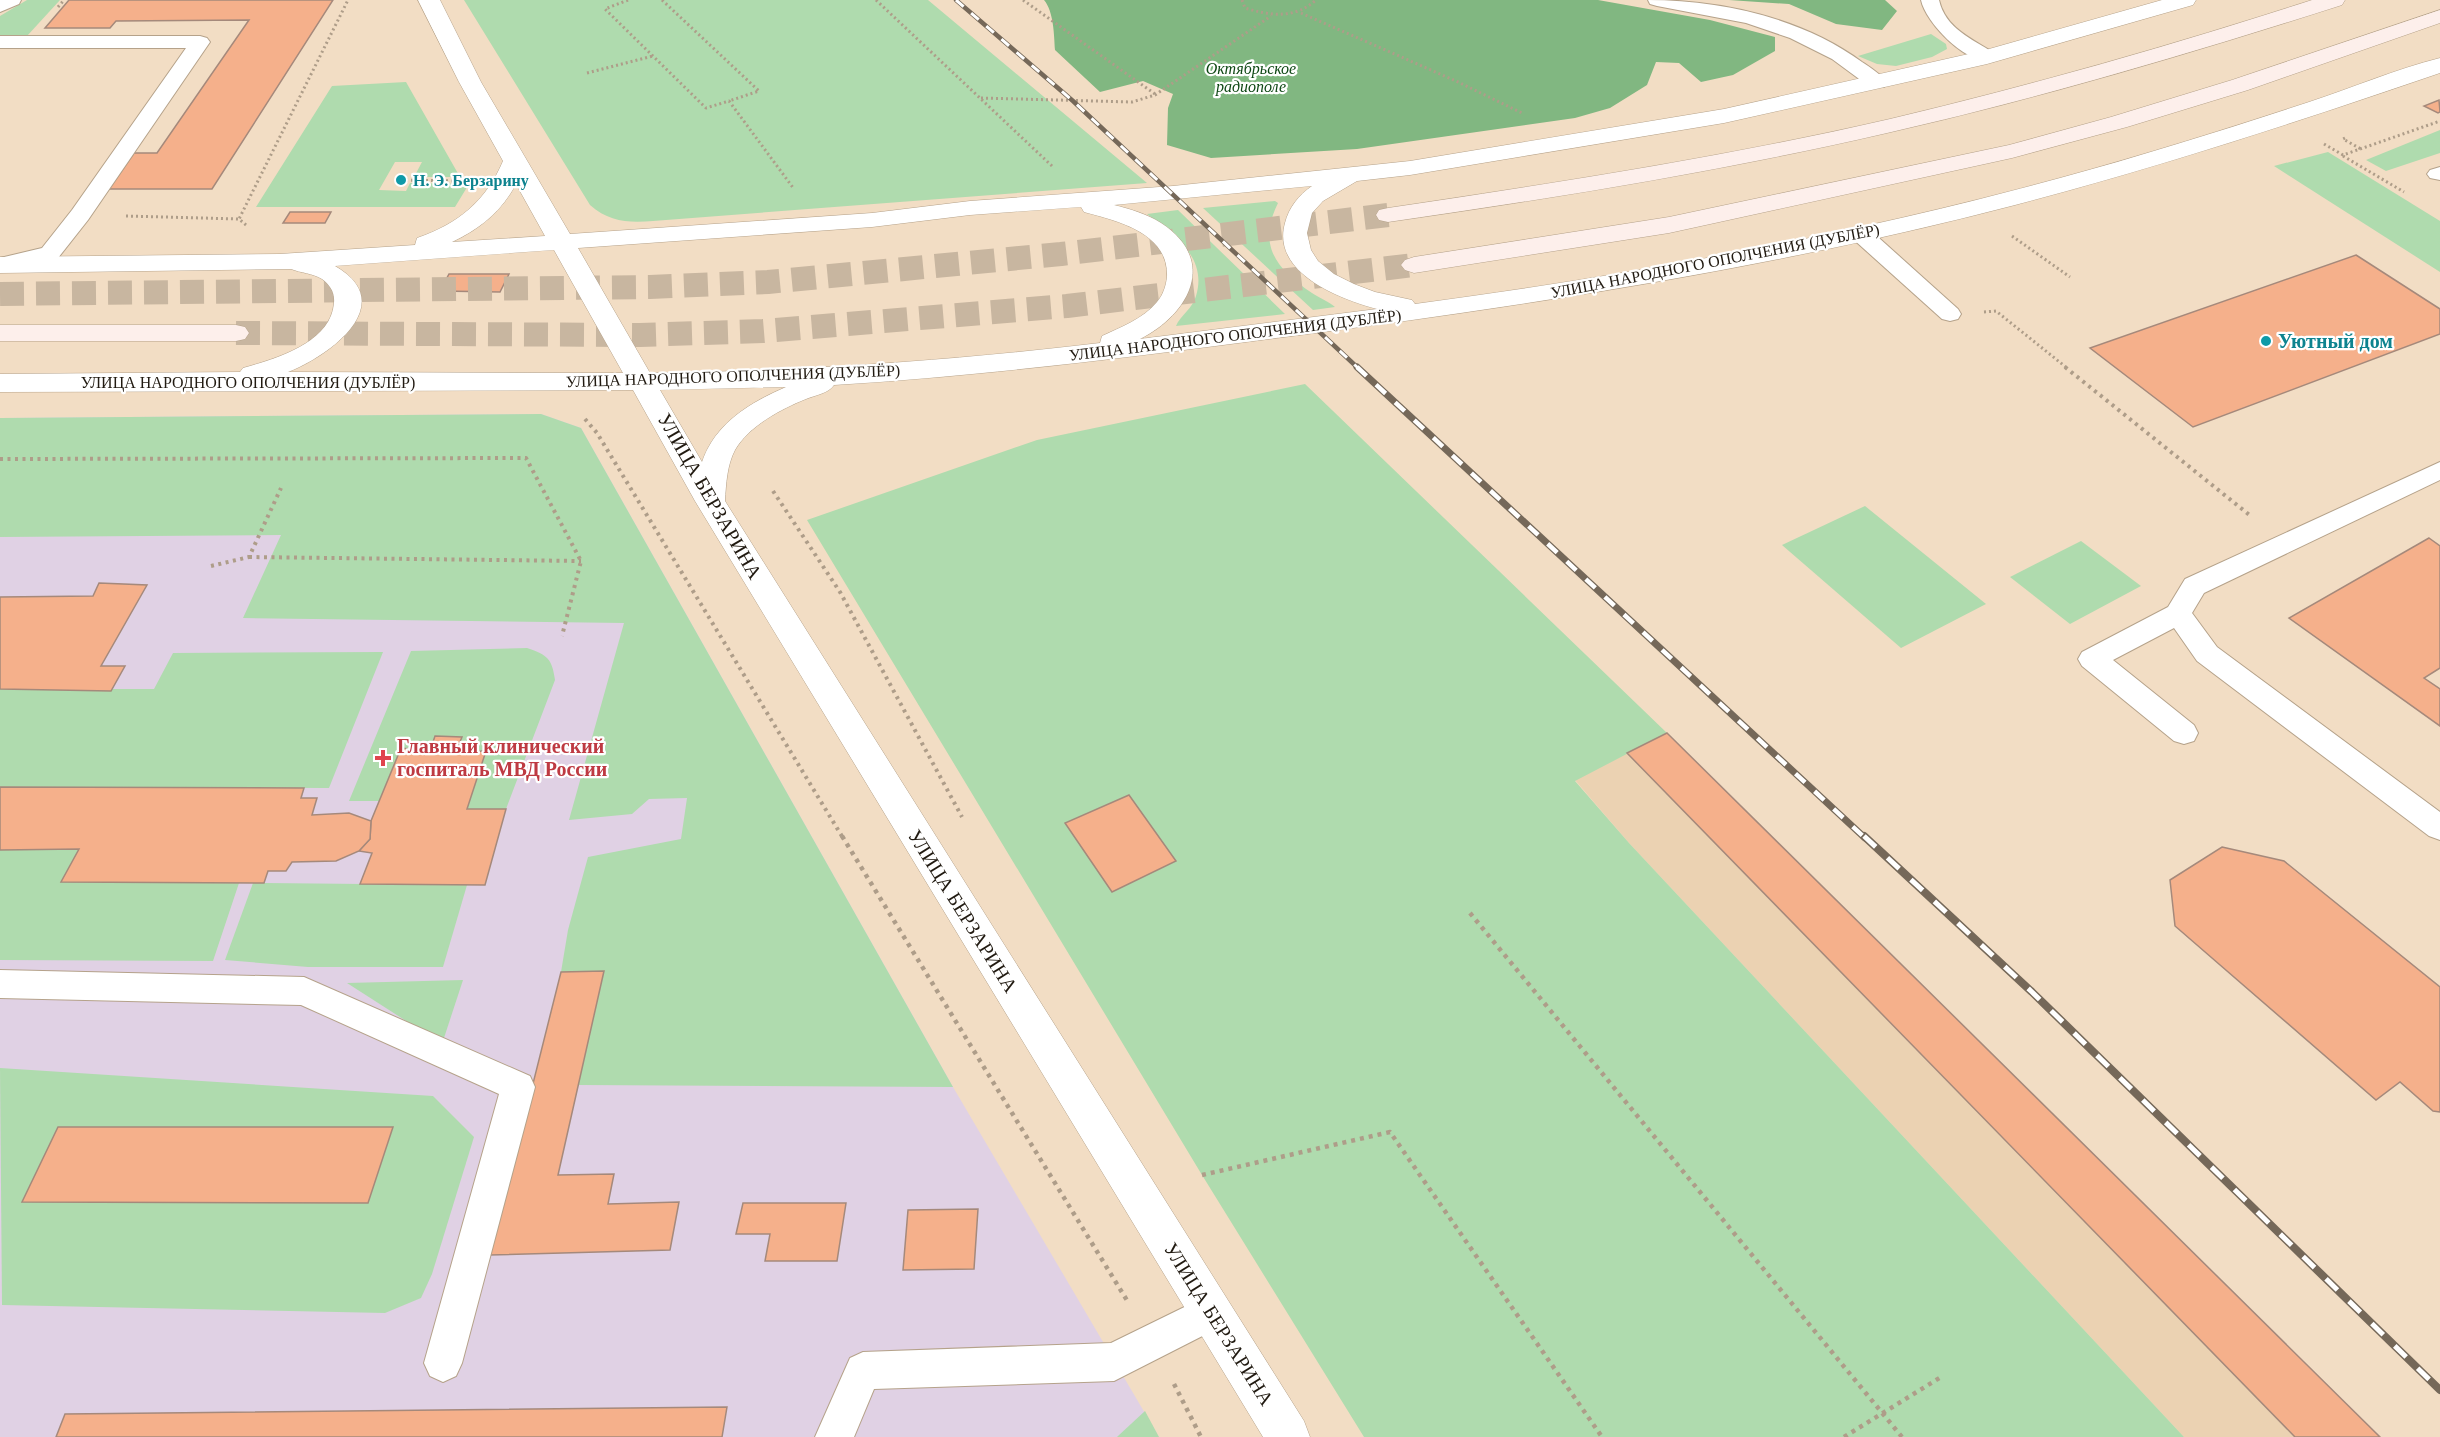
<svg xmlns="http://www.w3.org/2000/svg" width="2440" height="1437" font-family="Georgia,serif">
<style>
.built{fill:#ebd2b2}
.medical{fill:#e0d1e4}
.green{fill:#afdbae}
.forest{fill:#81b781}
.building{fill:#f5b08b;stroke:#a5897b;stroke-width:1.5}
.lines{fill:none;stroke-linecap:round;stroke-linejoin:round}
.secondary-tunnel{stroke:#c8b6a0;stroke-width:24;stroke-dasharray:24 12;stroke-linecap:butt}
.service-casing{stroke:#b5a28a;stroke-width:2}
.tertiary-casing{stroke:#b5a28a;stroke-width:1}
.secondary-casing{stroke:#b5a28a;stroke-width:1}
.path-far2{stroke:#ae9d89;stroke-width:3;stroke-dasharray:2 3;stroke-linecap:butt}
.path-far1{stroke:#ae9d89;stroke-width:4;stroke-dasharray:3 4.5;stroke-linecap:butt}
.path{stroke:#ae9d89;stroke-width:4.5;stroke-dasharray:4 5;stroke-linecap:butt}
.service{fill:#fff;fill-rule:evenodd}
.tertiary{fill:#fff;fill-rule:evenodd}
.secondary{fill:#fdefeb;fill-rule:evenodd}
.rail-far2-casing{stroke:#756859;stroke-width:4.5}
.rail-far1-casing{stroke:#756859;stroke-width:7}
.rail-casing{stroke:#756859;stroke-width:8}
.rail-far2{stroke:#fff;stroke-width:3;stroke-dasharray:10;stroke-linecap:butt}
.rail-far1{stroke:#fff;stroke-width:4.5;stroke-dasharray:13;stroke-linecap:butt}
.rail{stroke:#fff;stroke-width:5;stroke-dasharray:16;stroke-linecap:butt}
.culture-dot{fill:#0f9aa8;stroke:#fff;stroke-width:2}
.health-dot{fill:#e0444e;stroke:#fff;stroke-width:2}
.labels{text-anchor:middle;dominant-baseline:central;stroke-width:4.5;stroke-linejoin:round;paint-order:stroke}
.far-park-label{font-size:16px;font-style:italic;fill:#0e4814;stroke:#fff}
.far-culture-label{font-size:16px;font-weight:bold;fill:#0d838f;stroke:#fff;text-anchor:start}
.far-street-label{font-size:16px;fill:#211a11;stroke:#fff}
.culture-label{font-size:20px;font-weight:bold;fill:#0d838f;stroke:#fff;text-anchor:start}
.street-label{font-size:20px;fill:#211a11;stroke:#fff}
.health-label{font-size:20px;font-weight:bold;fill:#be3a42;stroke:#fff;text-anchor:start}
</style>
<rect width="100%" height="100%" fill="#f2ddc4"/>
<polygon class="built" points="1667,733 2380,1437 2184,1437 1629,843 1575,780"/>
<polygon class="medical" points="541,414 581,428 953,1087 1159,1437 0,1437 0,418"/>
<g class="green">
<polygon points="27,0 60,0 27,36 0,37 0,16"/>
<path d="M 464,0 L 928,0 L 1147,183 L 653,221 C 629,223 609,222 590,205 Z"/>
<polygon points="1931,34 1946,44 1947,49 1932,57 1896,66 1877,64 1858,56"/>
<polygon points="406,82 460,177 414,177 422,162 395,162 379,190 406,191 410,183 469,184 455,207 256,207 332,86"/>
<polygon points="2440,130 2440,153 2386,171 2366,160"/>
<polygon points="2328,152 2440,221 2440,272 2274,166"/>
<path d="M 1275,201 L 1278,203 C 1257,245 1276,269 1312,293 C 1319,298 1330,302 1335,307 L 1313,310 L 1203,208 Z"/>
<path d="M 1178,210 L 1285,314 L 1176,326 C 1180,316 1193,308 1196,296 C 1208,257 1173,234 1147,214 Z"/>
<polygon points="1305,384 1667,733 1575,781 1629,843 2184,1437 1364,1437 1202,1175 807,520 1037,440"/>
<polygon points="541,414 581,428 953,1087 578,1085 604,971 561,972 568,930 588,857 681,839 687,798 649,799 632,814 569,820 624,623 243,618 281,535 0,537 0,418"/>
<polygon points="1865,506 1986,604 1901,648 1782,545"/>
<polygon points="2081,541 2141,586 2070,624 2010,577"/>
<path d="M 527,648 C 548,655 552,659 555,680 L 506,809 L 467,809 L 485,751 L 456,752 L 461,737 L 435,736 L 430,751 L 401,748 L 379,801 L 349,801 L 411,651 Z"/>
<polygon points="383,652 329,788 0,787 0,689 154,689 173,653"/>
<polygon points="79,849 62,882 239,883 213,961 0,960 0,850"/>
<polygon points="253,883 264,883 467,885 443,967 308,967 225,960"/>
<polygon points="463,980 442,1044 347,983"/>
<polygon points="0,1068 433,1096 474,1137 432,1274 421,1298 385,1313 2,1305"/>
<polygon points="1145,1411 1159,1437 1117,1437 1118,1436"/>
</g>
<g class="forest">
<path d="M 1044,0 L 1598,0 L 1710,20 L 1775,37 L 1775,51 L 1733,75 L 1701,82 L 1679,63 L 1656,62 L 1647,85 L 1610,108 L 1575,118 L 1357,149 L 1211,158 L 1167,145 L 1168,108 L 1173,94 L 1143,81 L 1100,92 L 1055,50 C 1054,35 1054,12 1044,0 Z"/>
<polygon points="1729,0 1885,0 1897,11 1882,30 1836,24 1789,4"/>
</g>
<g class="building">
<polygon points="69,0 333,0 212,189 109,189 134,153 157,153 249,20 116,21 110,28 45,28"/>
<polygon points="2439,100 2440,112 2438,113 2424,106"/>
<polygon points="290,212 331,212 325,223 283,223"/>
<polygon points="2356,255 2440,309 2440,334 2193,427 2090,348"/>
<polygon points="449,274 509,274 500,292 440,291"/>
<polygon points="2429,538 2440,546 2440,668 2424,678 2440,689 2440,726 2289,618"/>
<polygon points="99,583 147,585 101,666 125,666 111,691 0,689 0,597 93,596"/>
<polygon points="1667,733 2380,1437 2295,1437 1627,753"/>
<polygon points="435,736 462,737 456,752 486,751 467,809 506,809 485,885 360,884 372,853 359,851 370,839 371,821 401,748 430,751"/>
<polygon points="0,787 304,788 301,798 317,798 312,815 349,813 371,821 370,839 359,851 336,861 292,862 286,871 268,871 264,883 61,882 79,849 0,850"/>
<polygon points="1129,795 1176,861 1112,892 1065,823"/>
<polygon points="2222,847 2284,861 2440,987 2440,1112 2433,1111 2400,1082 2376,1100 2175,926 2170,880"/>
<polygon points="604,971 558,1175 614,1174 608,1204 679,1202 670,1250 490,1255 561,972"/>
<polygon points="58,1127 393,1127 368,1203 22,1202"/>
<polygon points="743,1203 846,1203 837,1261 765,1261 770,1234 736,1234"/>
<polygon points="978,1209 974,1269 903,1270 908,1210"/>
<polygon points="727,1407 722,1437 56,1437 65,1414"/>
</g>
<g class="lines">
<g class="secondary-tunnel">
<polyline points="0,294 650,287 768,282 1061,254 1388,215"/>
<polyline points="236,333 640,335 763,331 1067,306 1414,265"/>
</g>
<defs>
<g id="service">
<polygon points="0,0 21,0 19,4 0,12"/>
<path d="M 1648,0 C 1721,0 1802,18 1862,62 C 1871,68 1881,74 1887,83 L 1884,87 L 1870,87 L 1832,59 L 1790,38 L 1746,23 L 1657,6 L 1650,4 Z"/>
<path d="M 1921,0 L 1939,0 C 1945,28 1972,39 1994,53 L 1997,57 L 1994,61 C 1969,67 1926,24 1921,0 Z"/>
<polygon points="0,36 200,36 207,38 210,42 88,220 58,258 0,272 0,258 42,248 72,210 186,48 0,48"/>
<polygon points="2440,167 2440,180 2430,178 2427,174 2430,170"/>
<polygon points="1861,227 1869,229 1958,309 1961,314 1958,319 1950,321 1942,319 1853,239 1850,234 1853,229"/>
<polygon points="2440,462 2440,480 2204,593 2192,613 2217,647 2440,812 2440,840 2429,836 2197,661 2174,628 2113,660 2194,725 2198,733 2194,741 2184,744 2174,741 2082,666 2078,659 2082,652 2168,607 2185,579"/>
<polygon points="0,970 304,977 530,1076 535,1087 462,1363 456,1376 443,1382 430,1376 424,1363 499,1094 301,1005 0,998"/>
<polygon points="1211,1294 1224,1299 1229,1312 1224,1325 1114,1381 874,1389 854,1437 815,1437 850,1358 863,1352 1111,1343"/>
</g>
<path id="tertiary" d="M 418,0 L 440,0 L 481,82 L 570,234 L 872,213 L 970,201 L 1173,186 L 1410,161 L 1724,109 L 1982,51 L 2162,0 L 2196,0 L 2193,5 L 1987,64 L 1724,123 L 1410,175 L 1357,181 L 1323,201 L 1312,213 L 1307,233 L 1311,250 L 1318,261 L 1334,274 L 1354,284 L 1375,292 L 1412,300 L 1415,304 C 1632,275 1849,236 2060,178 C 2144,155 2227,129 2309,102 C 2352,88 2396,69 2440,58 L 2440,73 C 2300,121 2159,167 2015,205 C 1770,269 1520,307 1269,339 C 1124,358 980,376 834,385 C 829,393 816,395 806,399 C 781,409 749,426 735,450 C 727,465 726,484 725,501 L 1304,1421 L 1310,1437 L 1263,1437 L 695,501 L 633,390 L 0,392 L 0,374 L 240,372 L 243,368 C 275,359 331,343 334,303 C 335,292 330,285 322,279 C 312,273 301,273 291,269 L 0,273 L 0,257 L 280,254 L 415,245 L 417,238 C 458,224 486,201 503,161 L 459,82 ZM 516,184 L 545,236 L 452,242 C 480,229 502,211 516,184 ZM 1312,186 C 1299,195 1289,207 1285,223 C 1271,273 1340,299 1377,309 L 1140,339 C 1190,314 1218,260 1161,223 C 1147,214 1130,209 1114,205 ZM 1081,207 L 1084,212 C 1118,221 1169,233 1167,277 C 1166,286 1163,295 1157,302 C 1143,319 1121,327 1102,336 L 1100,343 C 950,361 801,371 650,373 L 578,248 L 872,227 L 970,215 ZM 554,250 L 623,373 L 288,372 C 329,356 401,304 335,266 ZM 786,387 C 751,402 715,423 702,462 L 660,390 Z"/>
<g id="secondary">
<path d="M 2312,0 L 2345,0 L 2342,5 C 2192,53 2041,98 1887,133 C 1722,171 1555,198 1388,222 L 1379,220 L 1376,215 L 1379,210 L 1388,208 C 1556,183 1725,157 1890,119 C 2033,85 2173,45 2312,0 Z"/>
<polygon points="2440,10 2440,23 2248,90 2127,127 2012,158 1669,233 1414,273 1405,270 1401,265 1405,260 1414,257 1669,217 2009,145 2111,117 2232,80"/>
<polygon points="0,325 236,325 245,327 249,333 245,339 236,341 0,341"/>
</g>
</defs>
<use href="#service" class="service-casing"/>
<use href="#tertiary" class="tertiary-casing"/>
<use href="#secondary" class="secondary-casing"/>
<g class="path-far2">
<polyline points="628,0 605,9 706,108 729,101 794,189"/>
<polyline points="662,0 759,91 729,101"/>
<polyline points="876,0 1052,166"/>
<polyline points="1023,0 1155,94"/>
<path d="M 1242,0 L 1245,8 C 1271,16 1295,19 1316,0"/>
<polyline points="58,7 64,0"/>
<polyline points="1301,13 1456,81 1522,113"/>
<polyline points="587,73 653,56"/>
<polyline points="981,98 1132,102 1155,95 1271,16"/>
<polyline points="2345,138 2343,139 2361,149"/>
<polyline points="2324,144 2343,155 2440,121"/>
<polyline points="2343,156 2404,192"/>
<polyline points="401,180 457,181"/>
<polyline points="126,216 239,219"/>
<polyline points="246,225 239,219 348,0"/>
<polyline points="2012,236 2070,277"/>
<polyline points="1984,312 1996,311 2067,368"/>
</g>
<g class="path-far1">
<polyline points="2065,367 2252,517"/>
<polyline points="585,419 597,433 843,838"/>
<polyline points="0,459 526,458 581,561 562,636"/>
<polyline points="773,491 840,592 962,817"/>
<polyline points="249,557 581,561"/>
<polyline points="211,566 249,557 281,488"/>
</g>
<g class="path">
<polyline points="842,836 1128,1302"/>
<polyline points="1470,913 1902,1437"/>
<polyline points="1202,1175 1390,1132 1602,1437"/>
<polyline points="1174,1384 1201,1437"/>
<polyline points="1844,1437 1941,1377"/>
</g>
<use href="#service" class="service"/>
<use href="#tertiary" class="tertiary"/>
<use href="#secondary" class="secondary"/>
<defs>
<polyline id="rail-far2" points="956,0 1073,101 1358,368"/>
<polyline id="rail-far1" points="1357,367 1865,838"/>
<polyline id="rail" points="1864,836 2032,992 2440,1390"/>
</defs>
<use href="#rail-far2" class="rail-far2-casing"/>
<use href="#rail-far1" class="rail-far1-casing"/>
<use href="#rail" class="rail-casing"/>
<use href="#rail-far2" class="rail-far2"/>
<use href="#rail-far1" class="rail-far1"/>
<use href="#rail" class="rail"/>
</g>
<g class="culture-dot">
<circle cx="401" cy="180" r="6"/>
<circle cx="2266" cy="341" r="6"/>
</g>
<path class="health-dot" d="M380 749h6v6h6v6h-6v6h-6v-6h-6v-6h6z"/>
<g class="labels">
<g class="far-park-label">
<text x="1251" y="68">Октябрьское<tspan x="1251" dy="18">радиополе</tspan></text>
</g>
<g class="far-culture-label">
<text x="413" y="180">Н. Э. Берзарину</text>
</g>
<g class="far-street-label">
<text transform="translate(1715 261) rotate(-11)">УЛИЦА НАРОДНОГО ОПОЛЧЕНИЯ (ДУБЛЁР)</text>
<text transform="translate(1235 335) rotate(-7)">УЛИЦА НАРОДНОГО ОПОЛЧЕНИЯ (ДУБЛЁР)</text>
<text transform="translate(733 376) rotate(-2)">УЛИЦА НАРОДНОГО ОПОЛЧЕНИЯ (ДУБЛЁР)</text>
<text x="248" y="382">УЛИЦА НАРОДНОГО ОПОЛЧЕНИЯ (ДУБЛЁР)</text>
</g>
<g class="culture-label">
<text x="2278" y="341">Уютный дом</text>
</g>
<g class="street-label">
<text transform="translate(710 496) rotate(60)">УЛИЦА БЕРЗАРИНА</text>
<text transform="translate(963 911) rotate(58)">УЛИЦА БЕРЗАРИНА</text>
<text transform="translate(1219 1324) rotate(58)">УЛИЦА БЕРЗАРИНА</text>
</g>
<g class="health-label">
<text x="397" y="746">Главный клинический<tspan x="397" dy="23">госпиталь МВД России</tspan></text>
</g>
</g>
</svg>
